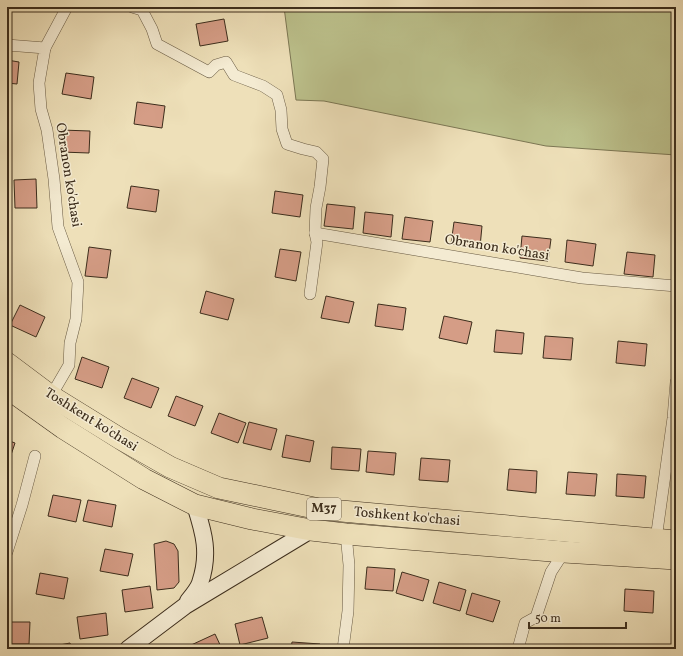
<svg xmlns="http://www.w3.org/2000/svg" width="683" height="656" font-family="Vollkorn,serif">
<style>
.green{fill:#bcc18c;stroke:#7c7754}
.building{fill:#d59d86;stroke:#3c2d1c}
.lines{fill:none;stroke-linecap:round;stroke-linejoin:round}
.street-casing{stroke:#685a43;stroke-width:12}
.secondary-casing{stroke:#3c2d1c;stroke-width:18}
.highway-casing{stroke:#3c2d1c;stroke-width:22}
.street{stroke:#f4ebd2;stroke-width:11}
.secondary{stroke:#f4ebd2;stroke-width:16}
.highway{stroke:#eee0b9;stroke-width:21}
.labels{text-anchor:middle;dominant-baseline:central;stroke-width:3;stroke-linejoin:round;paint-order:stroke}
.shield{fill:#f4ebd2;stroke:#736653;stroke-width:1}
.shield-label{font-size:13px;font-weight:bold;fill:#3c2d1c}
.street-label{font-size:14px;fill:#3c2d1c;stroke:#f4ebd2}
</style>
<rect width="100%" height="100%" fill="#eee0b9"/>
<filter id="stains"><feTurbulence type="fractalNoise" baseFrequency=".005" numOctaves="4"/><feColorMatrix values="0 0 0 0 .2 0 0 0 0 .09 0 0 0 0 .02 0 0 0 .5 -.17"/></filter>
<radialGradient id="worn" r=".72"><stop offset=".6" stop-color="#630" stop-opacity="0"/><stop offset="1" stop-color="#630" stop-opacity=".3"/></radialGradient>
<polygon class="green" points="284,7 676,7 676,155 546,146 324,101 296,100"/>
<g class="building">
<polygon points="224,19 228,41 200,46 196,24"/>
<polygon points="7,60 19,62 17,84 7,83"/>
<polygon points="66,73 94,77 91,99 62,94"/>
<polygon points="137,102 165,106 162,128 134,124"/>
<polygon points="61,130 90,131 89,153 61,152"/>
<polygon points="7,131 10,132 8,154 7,154"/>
<polygon points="36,179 37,208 15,208 14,180"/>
<polygon points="131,186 159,190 156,212 127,208"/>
<polygon points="275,191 303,195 300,217 272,213"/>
<polygon points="327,204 355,207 353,229 324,226"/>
<polygon points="365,212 393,215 391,237 363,233"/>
<polygon points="405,217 433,221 430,242 402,239"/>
<polygon points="454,222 482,226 480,247 451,244"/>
<polygon points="522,236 551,239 548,261 520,258"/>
<polygon points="567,240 596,244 593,266 565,262"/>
<polygon points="89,247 111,250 107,278 85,276"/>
<polygon points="280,249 301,252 296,281 275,277"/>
<polygon points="627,252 655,255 653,277 624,274"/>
<polygon points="206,291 234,299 228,320 200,313"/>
<polygon points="326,296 354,302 349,323 321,318"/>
<polygon points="378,304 406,308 403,330 375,326"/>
<polygon points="20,305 45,317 36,337 10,325"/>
<polygon points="444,316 472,322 467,344 439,338"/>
<polygon points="496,330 524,333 522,354 494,352"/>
<polygon points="545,336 573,338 571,360 543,358"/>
<polygon points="618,341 647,344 645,366 616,363"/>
<polygon points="82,357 109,367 102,388 75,379"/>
<polygon points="132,378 159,388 151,408 124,398"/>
<polygon points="176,396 203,406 195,426 168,416"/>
<polygon points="219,413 246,423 238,443 211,433"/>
<polygon points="249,422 277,429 271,450 243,443"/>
<polygon points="286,435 314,441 310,462 282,457"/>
<polygon points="7,440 15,443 8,464 7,463"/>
<polygon points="332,447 361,449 359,471 331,469"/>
<polygon points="368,451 396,453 394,475 366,472"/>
<polygon points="421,458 450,460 448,482 419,480"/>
<polygon points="509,469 537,471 536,493 507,490"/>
<polygon points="568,472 597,474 595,496 566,494"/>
<polygon points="617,474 646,476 644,498 616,496"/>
<polygon points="53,495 81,500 76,522 48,516"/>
<polygon points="88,500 116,505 112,527 83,521"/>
<polygon points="166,541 174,544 178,551 179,582 174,588 157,590 154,544"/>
<polygon points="105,549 133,554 128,576 100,571"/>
<polygon points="367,567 395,569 393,591 365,589"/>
<polygon points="402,572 429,580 423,601 396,593"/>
<polygon points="40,573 68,578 64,599 36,594"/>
<polygon points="439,582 466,590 460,611 433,603"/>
<polygon points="150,586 153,608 125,612 122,590"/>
<polygon points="625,589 654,591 653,613 624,611"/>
<polygon points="472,593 500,601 493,622 466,614"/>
<polygon points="106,613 108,635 80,639 77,617"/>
<polygon points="262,617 268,638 240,645 235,624"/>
<polygon points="7,622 30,622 29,644 7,644"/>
<polygon points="215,634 222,649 190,649 189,646"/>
<polygon points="292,642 320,644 320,649 291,649"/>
<polygon points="70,643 72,649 39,649"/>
</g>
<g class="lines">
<defs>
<g id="street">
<polyline points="132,7 142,10 152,29 157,44 209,72 216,65 226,62 234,75 263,86 277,95 281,110 282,129 287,144 303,149 316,152 323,159 320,187 316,208 315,233 317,242 310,294"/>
<polyline points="7,45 45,48 39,83 41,109 47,130 54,179 58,227 78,282 76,319 70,343 69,365 51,396"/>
<polyline points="45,48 67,7"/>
<polyline points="315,233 582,278 676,286"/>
<polyline points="656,539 673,418 676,382"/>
<polyline points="7,552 22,505 35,456"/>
<polyline points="343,649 348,611 349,565 346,534"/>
<polyline points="518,649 525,623 536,617 551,572 564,552"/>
</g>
<g id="secondary">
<path d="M 188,601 C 192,596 198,589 200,583 C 210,554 204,533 195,505"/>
<polyline points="128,649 185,606 311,530"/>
</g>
<g id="highway">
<polyline points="7,363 51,396 119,438 170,467 219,488 319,509 676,541"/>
<polyline points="7,388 63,428 144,479 195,505 252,519 311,530 346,534 564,552 676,559"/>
</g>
</defs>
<use href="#street" class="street-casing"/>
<use href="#secondary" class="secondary-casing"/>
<use href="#highway" class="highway-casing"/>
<use href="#street" class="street"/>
<use href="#secondary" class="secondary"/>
<use href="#highway" class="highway"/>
</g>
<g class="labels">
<rect class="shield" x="307" y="498" width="34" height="22" rx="3"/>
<g class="shield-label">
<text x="324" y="509">M37</text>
</g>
<g class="street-label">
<text transform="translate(68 175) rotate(81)">Obranon ko'chasi</text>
<text transform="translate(497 248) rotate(9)">Obranon ko'chasi</text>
<text transform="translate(91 420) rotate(32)">Toshkent ko'chasi</text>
<text transform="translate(407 517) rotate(5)">Toshkent ko'chasi</text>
</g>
</g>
<rect width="683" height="656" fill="none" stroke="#eee0b9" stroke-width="24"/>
<rect x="8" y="8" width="667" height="640" fill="none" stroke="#3c2d1c" stroke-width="2"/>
<rect x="12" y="12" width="659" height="632" fill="none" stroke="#3c2d1c"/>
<path d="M529 622v6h97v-6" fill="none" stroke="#3c2d1c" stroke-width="2"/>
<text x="535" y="622" font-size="12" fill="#3c2d1c" stroke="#f4ebd2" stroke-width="3" paint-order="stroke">50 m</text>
<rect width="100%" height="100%" filter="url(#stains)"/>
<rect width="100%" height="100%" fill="url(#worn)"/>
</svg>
